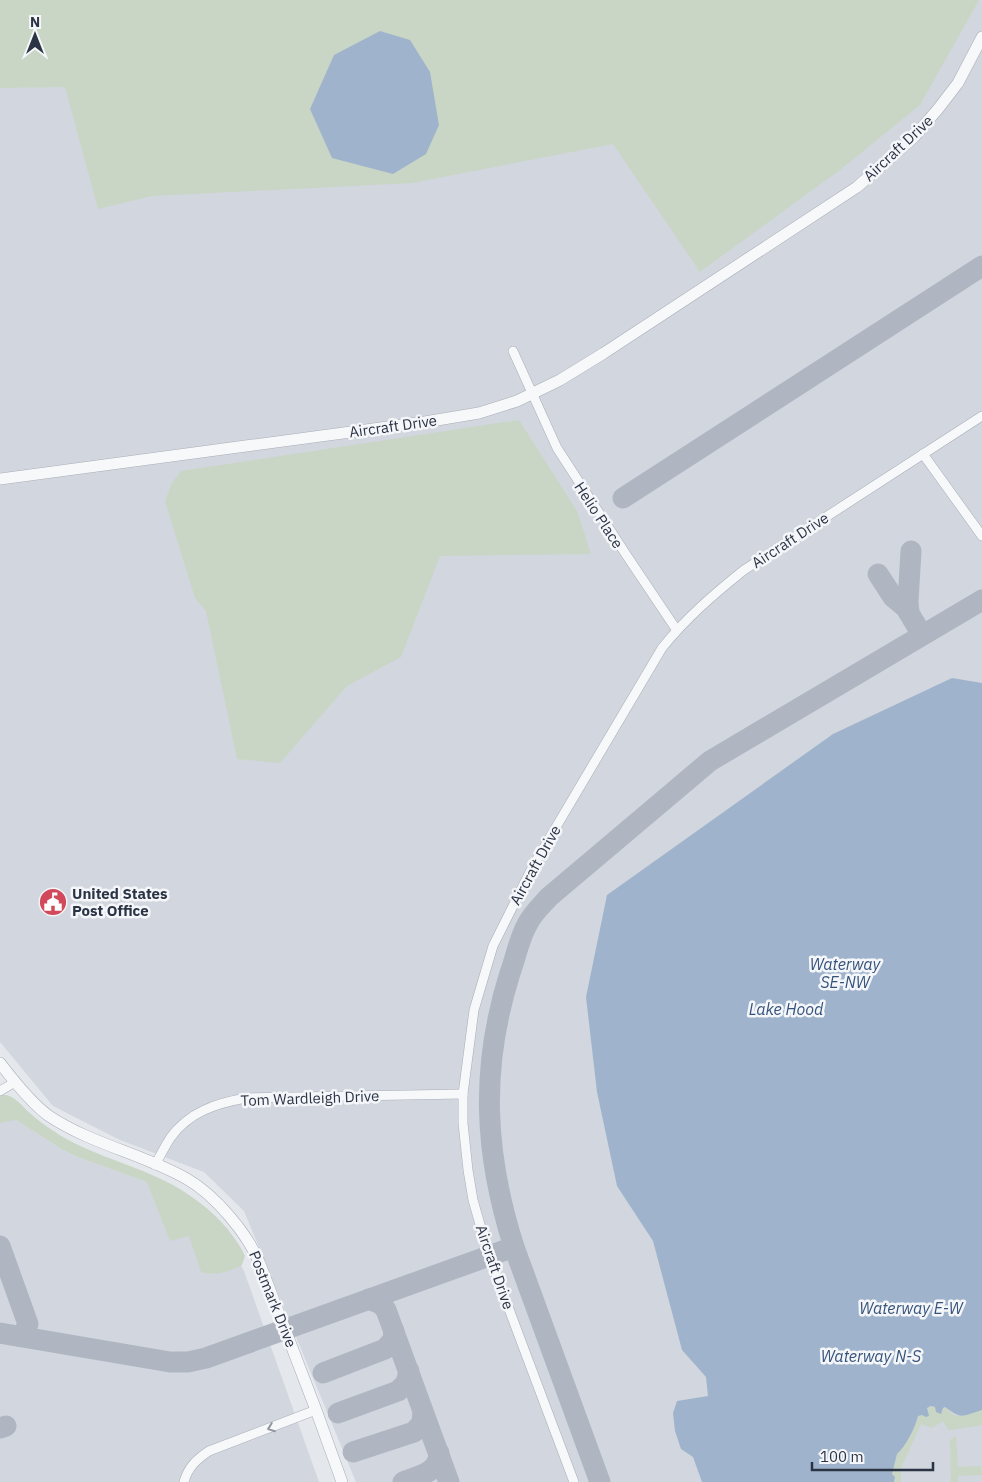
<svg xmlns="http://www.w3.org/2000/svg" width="982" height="1482" font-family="'IBM Plex Sans',sans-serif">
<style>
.built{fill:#d2d6de}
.green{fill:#c9d6c5}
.water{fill:#9fb4cc}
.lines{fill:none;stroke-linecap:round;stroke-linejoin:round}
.taxiway{stroke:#b0b6c1;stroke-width:21}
.minor-casing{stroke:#a9aeb7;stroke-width:10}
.tertiary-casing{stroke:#a9aeb7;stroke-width:12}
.minor{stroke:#f7f8fa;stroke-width:9}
.tertiary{stroke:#f7f8fa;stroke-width:11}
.oneway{stroke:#9196a0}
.labels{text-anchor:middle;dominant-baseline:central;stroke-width:5;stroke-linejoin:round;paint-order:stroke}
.street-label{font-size:15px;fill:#2b3445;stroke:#f4f6f9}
.poi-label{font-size:15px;font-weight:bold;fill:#2b3445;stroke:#f4f6f9;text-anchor:start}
.water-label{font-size:16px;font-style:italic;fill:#34527a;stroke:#f4f6f9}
</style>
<rect width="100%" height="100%" fill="#e4e7ec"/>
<g class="built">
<polygon points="0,0 982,0 982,1482 356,1482 244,1211 204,1172 120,1140 53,1106 0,1042"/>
<polygon points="0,1095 16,1120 63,1150 80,1158 164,1188 216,1220 244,1271 319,1482 0,1482"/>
</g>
<g class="green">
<polygon points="0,0 979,0 920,105 840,170 700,272 613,144 412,183 152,196 98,209 65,87 0,88"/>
<polygon points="519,420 577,511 591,554 440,556 401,657 347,686 280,763 237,759 206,611 195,598 165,501 172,483 181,471"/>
<path d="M 0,1095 C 14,1093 21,1106 31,1114 C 37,1120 45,1125 52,1130 C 94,1159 148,1166 189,1195 C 213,1211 233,1231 245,1256 L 242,1265 C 229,1272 215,1276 201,1272 L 189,1236 L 170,1241 L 147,1182 L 80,1158 L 63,1150 L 16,1120 L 0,1123 Z"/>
<path d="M 931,1406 L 935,1407 L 942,1413 L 943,1408 L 945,1407 L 954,1415 L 960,1416 L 982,1410 L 982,1425 L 951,1430 L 948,1430 L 943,1421 L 932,1428 L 921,1424 L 901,1468 L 901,1482 L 894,1482 L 895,1477 L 892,1474 L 897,1453 C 906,1446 915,1428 918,1416 C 924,1414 926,1409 931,1406 Z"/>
<polygon points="956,1436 958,1467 980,1466 980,1463 982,1475 958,1476 958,1482 951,1482 950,1440"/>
</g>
<g class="water">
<polygon points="380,31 410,40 430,72 439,125 426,154 393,174 332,158 310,109 334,55"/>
<path d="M 952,678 L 982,683 L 982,1410 C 961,1416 963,1420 945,1407 L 943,1408 L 941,1414 L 936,1412 L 935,1407 L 931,1406 L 927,1408 L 929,1416 L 926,1417 L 922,1415 L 918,1416 C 915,1428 906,1446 897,1454 L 892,1474 L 895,1477 L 894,1482 L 702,1482 L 693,1457 L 681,1449 L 675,1431 L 673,1413 L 677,1401 L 708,1396 L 706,1377 L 682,1350 L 653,1241 L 617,1186 L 597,1092 L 586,997 L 607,895 L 833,734 Z"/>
</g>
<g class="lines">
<g class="taxiway">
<polyline points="623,498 982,266"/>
<polyline points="878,574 893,597 906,608 922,635"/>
<polyline points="909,613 908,602 911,551"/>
<polyline points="0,1246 28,1324 24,1333 19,1336"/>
<polyline points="369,1299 381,1304 386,1310 449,1482"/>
<polyline points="0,1333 170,1362 188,1362 206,1358 514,1247"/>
<polyline points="323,1373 385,1349 393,1340 394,1331"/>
<polyline points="338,1413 398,1391 406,1383 409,1371"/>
<polyline points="0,1428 6,1426"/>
<polyline points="353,1452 414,1432 422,1423 423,1412"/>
<path d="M 403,1482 C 418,1476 439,1473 439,1453"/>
<path d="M 600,1482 L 514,1247 C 484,1153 480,1068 510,973 C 516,957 519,938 528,923 C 533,913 542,905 549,897 L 710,761 L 982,600"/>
</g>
<defs>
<g id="minor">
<polyline points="513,351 557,448 627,556 676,629"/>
<polyline points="923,454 982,536"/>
<polyline points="0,1091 15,1082"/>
<path d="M 155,1165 C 160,1156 165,1146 171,1137 C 189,1112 217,1103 246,1098 L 463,1094"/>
<path d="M 184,1482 C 188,1467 197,1459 209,1451 L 316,1410"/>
<path d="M 574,1482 L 489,1256 L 473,1200 L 468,1170 L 463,1123 L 463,1094 L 474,1010 L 493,946 L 533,866 L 662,648 C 686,618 714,594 744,570 L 982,416"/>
</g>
<g id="tertiary">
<polyline points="0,479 425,422 479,413 517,401 560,380 604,353 857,187 914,137 938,109 958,83 982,37"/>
<path d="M 0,1063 C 13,1080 32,1104 49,1116 C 91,1144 143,1154 187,1179 C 215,1195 248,1234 260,1264 L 316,1410 L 342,1482"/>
</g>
</defs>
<use href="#minor" class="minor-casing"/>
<use href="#tertiary" class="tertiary-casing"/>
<use href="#minor" class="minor"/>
<use href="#tertiary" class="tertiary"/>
</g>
<defs><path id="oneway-chevron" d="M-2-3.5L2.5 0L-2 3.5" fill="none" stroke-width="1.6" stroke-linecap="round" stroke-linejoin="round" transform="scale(1.25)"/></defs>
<use class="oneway" href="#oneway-chevron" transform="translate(271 1428) rotate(159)"/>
<defs>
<symbol id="civic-disc" viewBox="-11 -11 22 22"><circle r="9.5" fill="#d1495b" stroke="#f4f6f9"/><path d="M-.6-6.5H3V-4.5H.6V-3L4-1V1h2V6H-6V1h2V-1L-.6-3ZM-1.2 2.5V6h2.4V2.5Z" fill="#fff"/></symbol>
</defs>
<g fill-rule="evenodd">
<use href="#civic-disc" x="37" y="886" width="32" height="32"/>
</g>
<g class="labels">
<g class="street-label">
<text transform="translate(898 148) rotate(-43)">Aircraft Drive</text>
<text transform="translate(393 426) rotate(-8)">Aircraft Drive</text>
<text transform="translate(599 515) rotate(57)">Helio Place</text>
<text transform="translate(790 540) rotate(-33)">Aircraft Drive</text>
<text transform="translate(535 865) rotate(-61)">Aircraft Drive</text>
<text transform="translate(310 1098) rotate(-2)">Tom Wardleigh Drive</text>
<text transform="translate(495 1267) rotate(71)">Aircraft Drive</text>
<text transform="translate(273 1299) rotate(68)">Postmark Drive</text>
</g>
<g class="poi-label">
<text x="72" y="893">United States<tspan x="72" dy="17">Post Office</tspan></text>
</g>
<g class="water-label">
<text x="845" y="964">Waterway<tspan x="845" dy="18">SE-NW</tspan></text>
<text x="786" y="1009">Lake Hood</text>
<text x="911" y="1308">Waterway E-W</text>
<text x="871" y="1356">Waterway N-S</text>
</g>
</g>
<g transform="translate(35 35)" stroke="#f4f6f9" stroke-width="4" paint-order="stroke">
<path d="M0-4L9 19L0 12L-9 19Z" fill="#2b3445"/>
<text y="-8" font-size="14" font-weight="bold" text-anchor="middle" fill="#2b3445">N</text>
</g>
<path d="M812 1462v8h121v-8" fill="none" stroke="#2b3445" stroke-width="2.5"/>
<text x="820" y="1462" font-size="15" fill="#2b3445" stroke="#f4f6f9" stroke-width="4" paint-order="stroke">100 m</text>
</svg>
